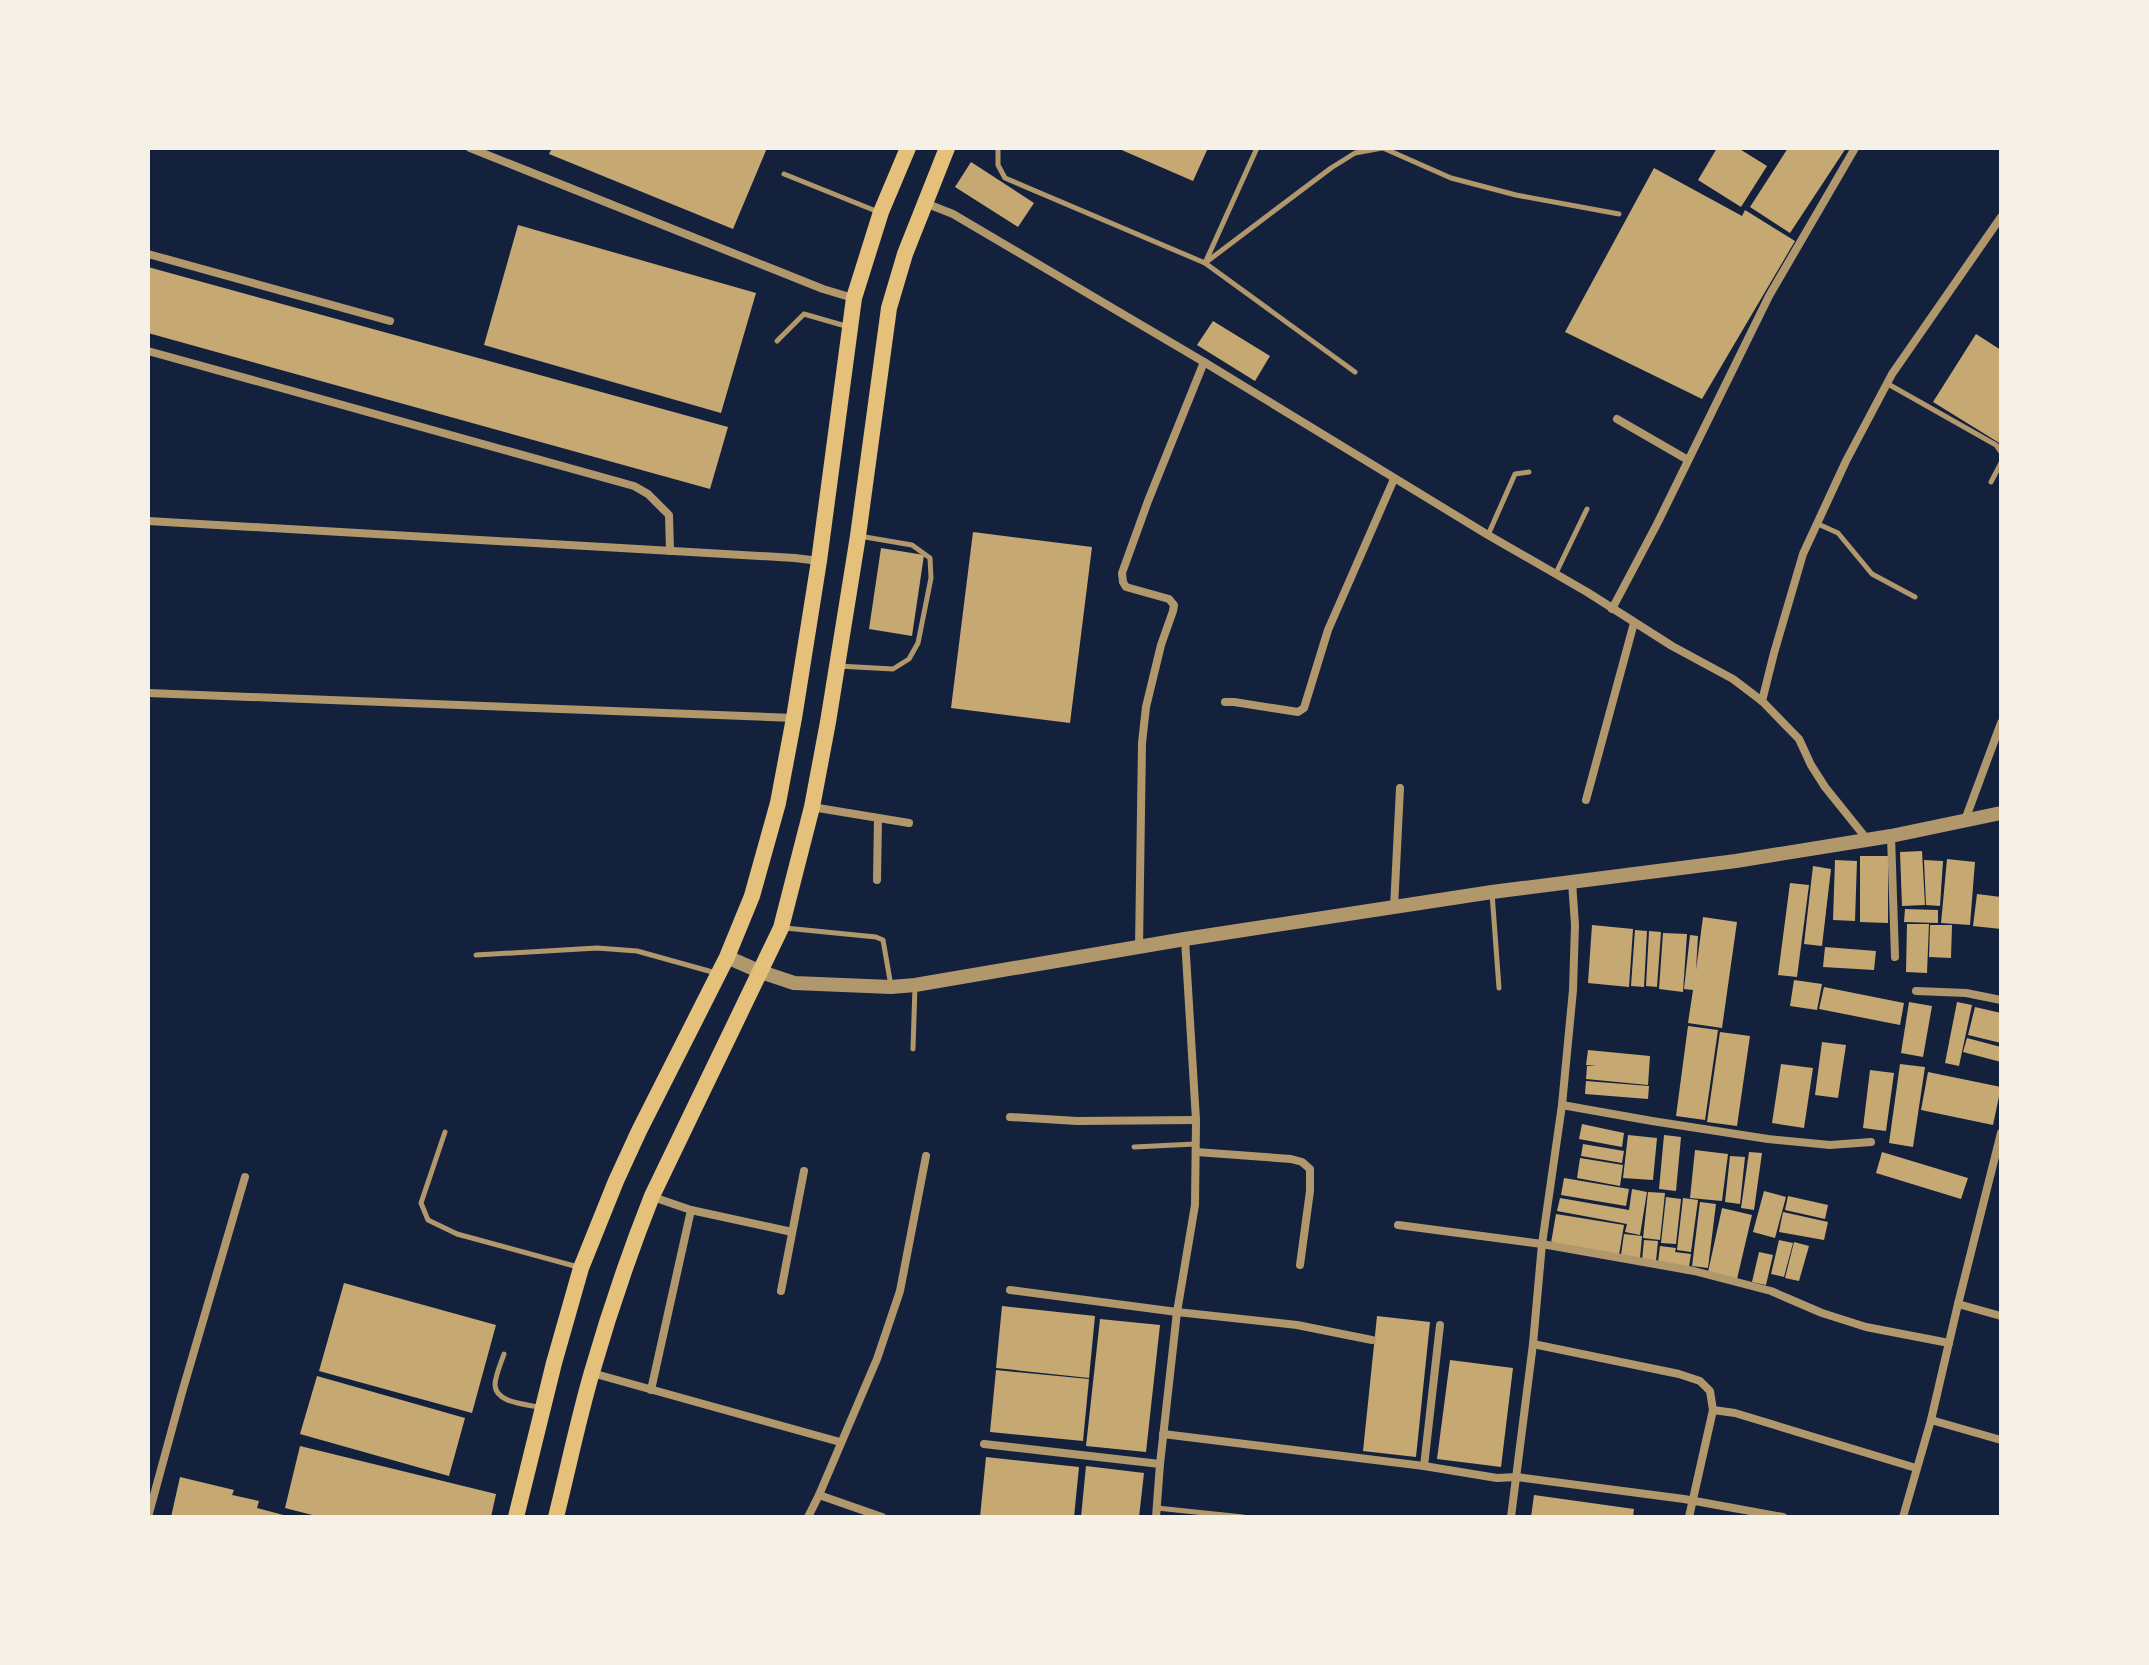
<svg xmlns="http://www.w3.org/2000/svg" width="2149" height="1665" font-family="Inter,sans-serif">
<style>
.building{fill:#c6a872}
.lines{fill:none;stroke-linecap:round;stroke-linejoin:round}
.service{stroke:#b1986c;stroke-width:5}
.minor{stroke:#b1986c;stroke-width:8}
.tertiary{stroke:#b1986c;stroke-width:14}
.primary{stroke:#e5c07b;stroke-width:16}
</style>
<rect width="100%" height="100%" fill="#14213d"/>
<g class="building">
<polygon points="552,148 767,148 733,229 549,154"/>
<polygon points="1117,148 1208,148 1193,181"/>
<polygon points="1717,148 1738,148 1767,166 1741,207 1698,180"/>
<polygon points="1788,148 1846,148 1790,233 1750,207"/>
<polygon points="971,162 1034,203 1018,227 955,187"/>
<polygon points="1654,168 1742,216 1745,210 1795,241 1702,399 1565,332"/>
<polygon points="518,225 756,293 721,413 484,345"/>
<polygon points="148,267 728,427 710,489 148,333"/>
<polygon points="1213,321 1270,356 1255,381 1197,345"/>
<polygon points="1976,334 2001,350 2001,444 1933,402"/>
<polygon points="973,532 1092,547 1070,723 951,708"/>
<polygon points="881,548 924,555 912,636 869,629"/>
<polygon points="1922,851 1925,905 1902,906 1900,852"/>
<polygon points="1860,856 1888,856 1888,923 1860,922"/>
<polygon points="1947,859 1975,862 1970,925 1941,923"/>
<polygon points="1835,860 1857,861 1855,921 1833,920"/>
<polygon points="1924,860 1943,861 1940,906 1926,905"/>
<polygon points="1813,866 1831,869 1822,946 1804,944"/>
<polygon points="1790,883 1809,885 1797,977 1778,975"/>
<polygon points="1977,894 2001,897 2001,929 1973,926"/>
<polygon points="1905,909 1938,910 1938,923 1904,922"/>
<polygon points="1703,917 1737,922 1722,1028 1688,1023 1693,990 1684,989 1690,935 1698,936 1696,970"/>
<polygon points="1907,924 1929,924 1927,973 1906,972"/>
<polygon points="1592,925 1633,929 1629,987 1588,983"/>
<polygon points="1930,925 1952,925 1951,958 1929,957"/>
<polygon points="1635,930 1647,931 1644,987 1631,986"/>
<polygon points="1649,931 1661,932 1657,987 1646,986"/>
<polygon points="1663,933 1687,934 1683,992 1659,989"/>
<polygon points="1825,947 1876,951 1874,970 1823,967"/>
<polygon points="1794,980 1822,984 1817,1010 1790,1006"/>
<polygon points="1824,987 1904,1003 1900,1025 1819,1009"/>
<polygon points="1909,1002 1932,1006 1923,1057 1901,1053"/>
<polygon points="1957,1002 1972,1005 1959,1066 1945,1063"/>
<polygon points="1975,1007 2001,1013 2001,1043 1968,1035"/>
<polygon points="1688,1026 1718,1030 1705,1120 1676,1116"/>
<polygon points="1720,1032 1750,1036 1737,1126 1707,1122"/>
<polygon points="1967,1038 2001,1047 2001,1062 1963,1052"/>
<polygon points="1822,1042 1846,1045 1838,1098 1815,1095"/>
<polygon points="1588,1050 1650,1056 1648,1085 1586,1079 1587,1066 1597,1066 1586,1065"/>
<polygon points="1781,1064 1813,1068 1804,1128 1772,1123"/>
<polygon points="1900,1064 1925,1067 1913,1147 1889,1143"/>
<polygon points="1870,1070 1894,1073 1886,1131 1863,1128"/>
<polygon points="1928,1072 2001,1087 1993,1125 1921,1110"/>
<polygon points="1586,1081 1649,1086 1648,1099 1585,1094"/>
<polygon points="1582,1124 1624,1133 1622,1147 1579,1139"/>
<polygon points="1628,1135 1657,1138 1653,1180 1623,1178"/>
<polygon points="1664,1135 1681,1137 1676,1191 1659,1189"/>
<polygon points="1583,1144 1624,1151 1622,1163 1581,1156"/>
<polygon points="1695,1150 1728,1154 1722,1201 1690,1198"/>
<polygon points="1749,1152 1762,1153 1754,1210 1741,1208"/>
<polygon points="1882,1152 1968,1178 1961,1199 1876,1173"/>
<polygon points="1730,1156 1745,1157 1740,1204 1725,1202"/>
<polygon points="1580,1158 1623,1165 1620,1186 1577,1178"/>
<polygon points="1564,1178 1629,1189 1626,1206 1561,1195"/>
<polygon points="1632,1189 1647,1192 1640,1235 1625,1232 1627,1224 1557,1211 1560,1198 1629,1210"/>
<polygon points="1764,1191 1786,1197 1775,1238 1753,1232"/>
<polygon points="1648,1192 1665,1193 1660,1240 1643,1238"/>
<polygon points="1788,1196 1828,1205 1825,1219 1785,1210"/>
<polygon points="1666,1197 1681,1199 1676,1244 1661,1243"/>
<polygon points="1683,1198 1698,1200 1691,1252 1677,1250"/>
<polygon points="1700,1202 1716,1204 1708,1268 1692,1266"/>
<polygon points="1722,1208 1752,1215 1737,1279 1708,1272"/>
<polygon points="1783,1212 1828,1222 1824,1240 1779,1232"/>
<polygon points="1556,1214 1624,1225 1619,1255 1551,1243"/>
<polygon points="1624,1234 1642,1236 1640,1258 1621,1255"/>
<polygon points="1644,1240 1658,1241 1656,1261 1642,1260"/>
<polygon points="1779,1240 1793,1243 1784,1277 1771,1274"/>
<polygon points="1794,1242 1809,1246 1799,1281 1785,1278"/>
<polygon points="1660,1246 1676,1248 1675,1252 1691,1254 1689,1267 1658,1262"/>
<polygon points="1759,1252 1773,1255 1766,1285 1752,1282"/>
<polygon points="344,1283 496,1325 472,1413 319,1371"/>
<polygon points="1002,1306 1095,1316 1089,1378 996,1368"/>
<polygon points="1377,1316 1430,1322 1416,1457 1363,1451"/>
<polygon points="1100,1319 1160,1325 1146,1452 1086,1446"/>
<polygon points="1450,1360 1513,1368 1501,1467 1437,1459"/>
<polygon points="996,1370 1089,1379 1083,1441 990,1432"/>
<polygon points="317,1376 465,1418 449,1476 300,1434"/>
<polygon points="300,1446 496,1494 491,1517 320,1517 285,1508"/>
<polygon points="986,1457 1079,1467 1074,1517 980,1517"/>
<polygon points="1086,1466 1144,1473 1139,1517 1081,1517"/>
<polygon points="180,1477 234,1490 232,1495 259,1501 257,1508 291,1517 171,1517"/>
<polygon points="1534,1495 1634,1509 1633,1517 1531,1517"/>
</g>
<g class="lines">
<g class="service">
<polyline points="998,148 998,165 1005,178 1205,263 1355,372"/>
<polyline points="1257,148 1205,263 1331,168 1355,153 1382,148"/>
<polyline points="1383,148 1451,178 1516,195 1619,214"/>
<polyline points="784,174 876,211"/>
<polyline points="777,341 804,314 849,327"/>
<polyline points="1888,384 1996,445 2001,452"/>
<polyline points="1991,482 2001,463"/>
<polyline points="1818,524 1838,533 1872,574 1915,597"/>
<polyline points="1488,535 1515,474 1529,472"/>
<polyline points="1556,573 1587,509"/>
<polyline points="838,666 893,669 909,659 918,643 931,578 930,558 912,545 859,536"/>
<polyline points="1492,893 1499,988"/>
<polyline points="785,928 876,937 883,940 891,986"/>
<polyline points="476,955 597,948 637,951 716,973"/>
<polyline points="913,1049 915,986"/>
<polyline points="445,1132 421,1203 428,1220 457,1234 578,1267"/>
<polyline points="1134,1147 1195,1144"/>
<path d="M 504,1354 C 501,1363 495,1376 495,1385 C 496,1403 525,1404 538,1407"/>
<polyline points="1157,1508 1243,1517"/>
</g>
<g class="minor">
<polyline points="470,148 823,289 853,298"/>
<polyline points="925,203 953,214 1204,362 1488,535 1587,592 1672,646 1733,679 1762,701 1799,739 1811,765 1825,787 1866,838"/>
<polyline points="148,254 390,321"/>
<polyline points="148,351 634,486 648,494 669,515 670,551"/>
<polyline points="1617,419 1688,460"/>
<polyline points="148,521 795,558 819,561"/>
<polyline points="1612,609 1657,524 1769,296 1855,148"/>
<polyline points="148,693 794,718"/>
<polyline points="1762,701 1774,653 1803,554 1846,461 1892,374 2001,217"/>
<polyline points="1225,702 1234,702 1298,712 1304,708 1328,630 1394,479"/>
<polyline points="1586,800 1634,623"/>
<polyline points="812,807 909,823"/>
<polyline points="1965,820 2001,723"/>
<polyline points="1891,836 1895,957"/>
<polyline points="877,880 878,818"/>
<polyline points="1394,908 1400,788"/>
<polyline points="1139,948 1142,743 1146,707 1161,645 1173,611 1174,605 1169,599 1126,587 1123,582 1122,573 1148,501 1204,362"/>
<polyline points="1916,991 1966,993 2001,1000"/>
<polyline points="1562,1105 1652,1121 1768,1139 1830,1145 1871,1142"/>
<polyline points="1010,1117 1077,1121 1196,1120"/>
<polyline points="1196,1152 1291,1159 1302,1162 1310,1169 1310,1191 1300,1265"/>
<polyline points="653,1197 691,1210 792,1232"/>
<polyline points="1398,1225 1542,1244 1694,1271 1771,1291 1822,1313 1866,1327 1949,1343"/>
<polyline points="1010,1290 1177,1312 1297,1325 1372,1340"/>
<polyline points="781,1291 804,1171"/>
<polyline points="1958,1304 2001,1316"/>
<polyline points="1533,1344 1679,1374 1700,1381 1710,1391 1713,1410 1689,1517"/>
<polyline points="592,1373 840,1442"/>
<polyline points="651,1390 691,1210"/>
<polyline points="1713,1410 1735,1413 1916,1468"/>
<polyline points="1931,1420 2001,1440"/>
<polyline points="1163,1434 1424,1466 1497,1478 1517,1477 1684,1499 1783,1517"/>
<polyline points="984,1444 1160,1464"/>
<polyline points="1424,1466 1440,1325"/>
<polyline points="819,1495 882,1517"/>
<polyline points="148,1517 181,1396 245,1177"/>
<polyline points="808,1517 819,1495 877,1359 900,1291 926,1156"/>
<polyline points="1156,1517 1160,1464 1177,1312 1195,1205 1196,1120 1185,939"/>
<polyline points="1511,1517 1533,1344 1542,1244 1562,1105 1573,990 1575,925 1572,882"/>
<polyline points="1903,1517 1931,1420 1958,1304 2001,1133"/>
</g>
<polyline class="tertiary" points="727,957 761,972 794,983 891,987 915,985 1185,939 1492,892 1736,861 1891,836 2001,813"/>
<g class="primary">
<polyline points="516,1517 554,1363 581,1268 616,1181 639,1131 727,957 752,896 778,803 794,718 819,561 854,298 881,212 908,148"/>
<path d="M 556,1517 C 568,1469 578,1420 592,1372 C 609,1313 629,1254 652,1196 L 781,928 L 812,807 L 828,722 L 858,536 L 889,308 L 905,254 L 947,148"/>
</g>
</g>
<rect width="2149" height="1665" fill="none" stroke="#f6f1e7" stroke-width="300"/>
</svg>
